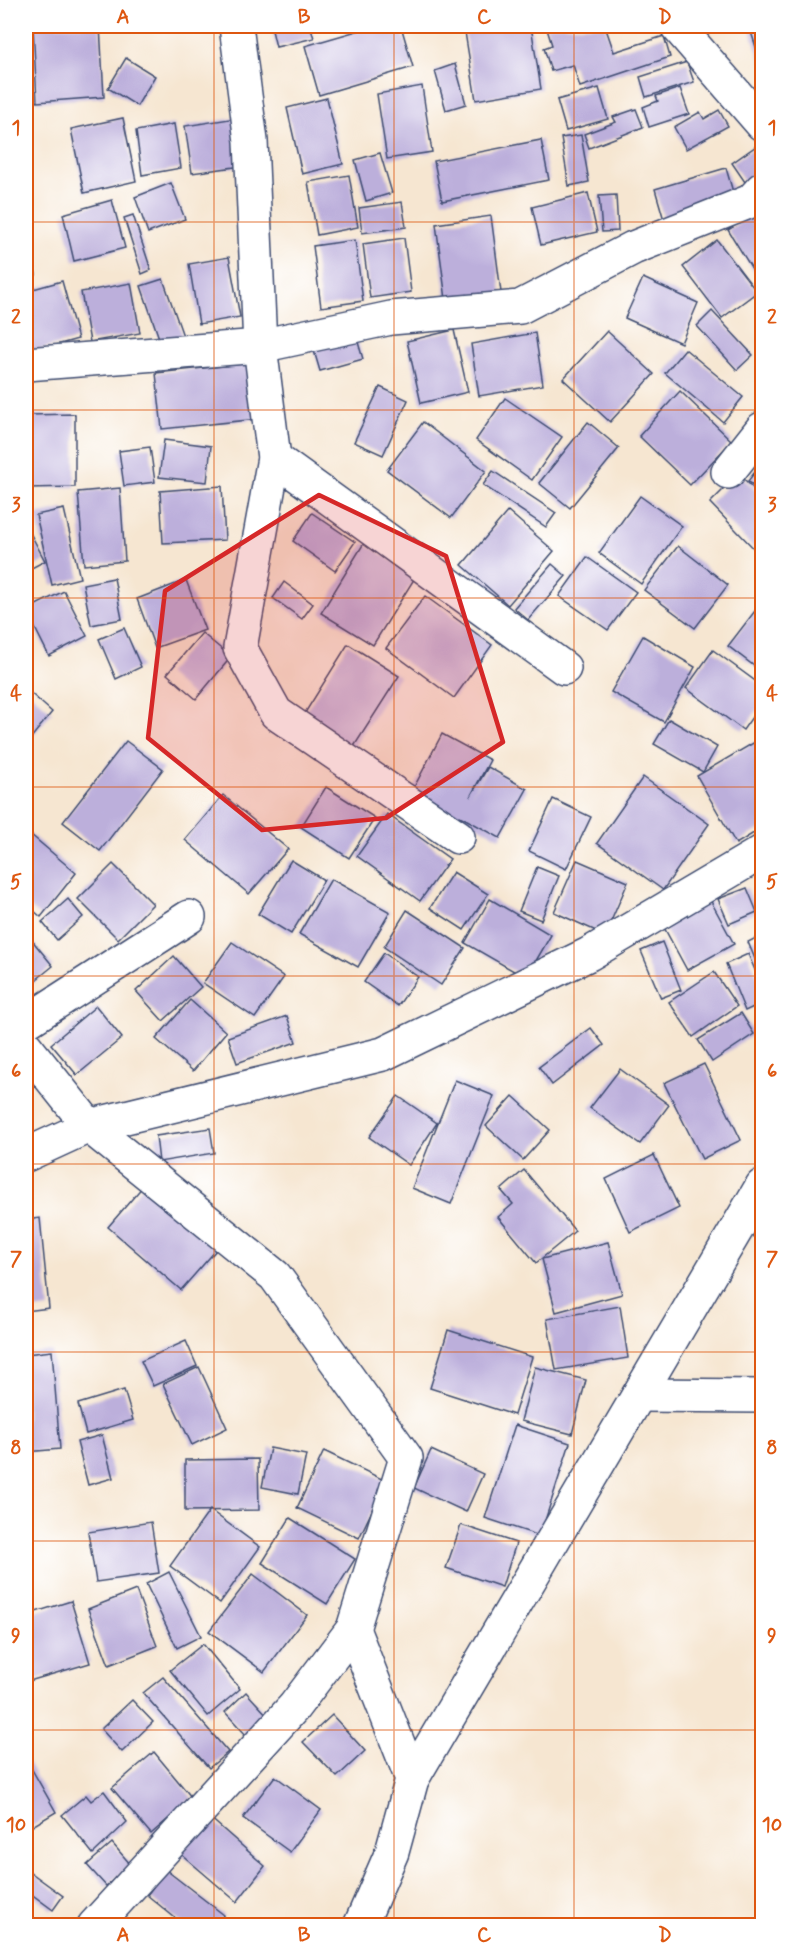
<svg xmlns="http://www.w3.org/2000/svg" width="788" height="1951" font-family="Mynerve,sans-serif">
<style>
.building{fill:#bcafdb}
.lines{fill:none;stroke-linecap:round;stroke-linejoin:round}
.minor-casing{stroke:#3c4a6f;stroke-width:36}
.minor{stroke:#fff;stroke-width:33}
.marked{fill:#d62828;fill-opacity:0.2;stroke:#d62828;stroke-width:4.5;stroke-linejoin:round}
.grid{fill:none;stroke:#de5710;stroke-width:1.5;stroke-opacity:0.55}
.neatline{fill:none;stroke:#de5710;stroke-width:2}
.grid-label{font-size:20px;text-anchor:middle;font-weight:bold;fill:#de5710}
</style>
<rect width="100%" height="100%" fill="#fff"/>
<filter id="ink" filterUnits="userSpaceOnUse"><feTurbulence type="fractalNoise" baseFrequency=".0167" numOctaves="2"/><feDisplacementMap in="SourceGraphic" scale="12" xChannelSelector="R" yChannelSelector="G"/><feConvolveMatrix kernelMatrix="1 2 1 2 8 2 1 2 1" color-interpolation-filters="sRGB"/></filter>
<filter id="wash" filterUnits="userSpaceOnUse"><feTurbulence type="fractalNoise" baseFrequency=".008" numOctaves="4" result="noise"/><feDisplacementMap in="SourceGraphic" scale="24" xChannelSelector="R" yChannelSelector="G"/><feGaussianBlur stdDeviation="1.35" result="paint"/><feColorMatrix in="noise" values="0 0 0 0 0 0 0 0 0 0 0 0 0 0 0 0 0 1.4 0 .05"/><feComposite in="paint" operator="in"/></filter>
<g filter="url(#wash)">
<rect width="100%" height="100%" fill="#f6e6d1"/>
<g id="blocks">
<g class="building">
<polygon points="33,26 100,26 104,97 37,102"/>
<polygon points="271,26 310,26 314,38 276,47"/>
<polygon points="374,26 401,26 413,67 319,95 305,46"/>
<polygon points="464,26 531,26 541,89 476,100"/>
<polygon points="546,26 605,26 614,52 664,36 670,57 580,87 573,65 551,71 544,48 552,45"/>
<polygon points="749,26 762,26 762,65"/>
<polygon points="126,58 155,76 137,106 108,88"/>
<polygon points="687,62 694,82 646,97 640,77"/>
<polygon points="455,64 466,104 446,110 435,71"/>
<polygon points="422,86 432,152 387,159 377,94"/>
<polygon points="599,88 608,119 566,131 557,100"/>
<polygon points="680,88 689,114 649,127 643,107 658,101 656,96"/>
<polygon points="26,96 27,96 32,113 26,115"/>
<polygon points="327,98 343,164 302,174 287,108"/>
<polygon points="636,109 643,127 589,148 584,134 616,122 613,117"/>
<polygon points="719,110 728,126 686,149 674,127 700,112 704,119"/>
<polygon points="242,117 249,165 192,173 185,126"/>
<polygon points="123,118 136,181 84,193 71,129"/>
<polygon points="174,124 181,168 142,175 136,131"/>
<polygon points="581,135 589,182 569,186 561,138"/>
<polygon points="541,140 549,180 442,201 434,161"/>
<polygon points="762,142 762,174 747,185 732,163"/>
<polygon points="380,153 392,193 366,201 355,160"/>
<polygon points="726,168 735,199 664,220 655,189"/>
<polygon points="349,175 358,227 317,235 308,182"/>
<polygon points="171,183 185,219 148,233 135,197"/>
<polygon points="588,193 597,232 541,245 532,207"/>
<polygon points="616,195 618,231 602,232 599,196"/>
<polygon points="112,200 125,248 74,261 63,214"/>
<polygon points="402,202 406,227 362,233 359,208"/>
<polygon points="762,208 762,285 728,230"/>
<polygon points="133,215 151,270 142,274 124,218"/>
<polygon points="491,216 502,300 447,307 436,224"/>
<polygon points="26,221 36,275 26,277"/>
<polygon points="404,238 411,292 370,298 363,244"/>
<polygon points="355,240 363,301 321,307 313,246"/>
<polygon points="717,240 757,292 722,318 683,267"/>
<polygon points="229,257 240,317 199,324 189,264"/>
<polygon points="643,278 698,303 681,343 625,318"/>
<polygon points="163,279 183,336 161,344 141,286"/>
<polygon points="62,281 78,339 27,353 26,291"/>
<polygon points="131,283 140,333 90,342 81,292"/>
<polygon points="712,311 753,355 737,370 697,326"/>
<polygon points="454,330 468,392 421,403 407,341"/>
<polygon points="607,331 654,374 610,422 563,379"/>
<polygon points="355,332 363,359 320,371 312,344"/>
<polygon points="535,333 543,385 479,396 471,344"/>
<polygon points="685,349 743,397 723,422 665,373"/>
<polygon points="252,363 258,419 162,429 156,373"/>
<polygon points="380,387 408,400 383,455 354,442"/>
<polygon points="680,391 732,441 690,485 639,436"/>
<polygon points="505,398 562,437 532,480 476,440"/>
<polygon points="75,414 75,487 27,488 27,415"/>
<polygon points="423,422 486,471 451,518 387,470"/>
<polygon points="588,422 619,448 570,508 539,483"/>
<polygon points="164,440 211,446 207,482 159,477"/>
<polygon points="150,447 155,482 124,486 119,451"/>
<polygon points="762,463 762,492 748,481"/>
<polygon points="493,471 556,513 546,527 483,485"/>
<polygon points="739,474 762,497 762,557 710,503"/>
<polygon points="222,486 225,540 163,543 160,491"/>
<polygon points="120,488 125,561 84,565 78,492"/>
<polygon points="640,496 682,526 641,584 599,553"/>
<polygon points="64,509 80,578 52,585 36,515"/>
<polygon points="508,511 554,551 508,605 462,565"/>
<polygon points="312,513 355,542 335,571 293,541"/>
<polygon points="28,529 45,561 26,571 26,531"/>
<polygon points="364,543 416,576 373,645 321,613"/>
<polygon points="678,546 728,585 695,628 644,590"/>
<polygon points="587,557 636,592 608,630 559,596"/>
<polygon points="552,564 566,576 528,620 514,608"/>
<polygon points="114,578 122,619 91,625 83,584"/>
<polygon points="186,580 205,630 155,648 137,599"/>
<polygon points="284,582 313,604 302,619 273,598"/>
<polygon points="64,591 87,636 49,656 26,610"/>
<polygon points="425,596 492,645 454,698 386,648"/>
<polygon points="758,607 762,610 762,672 728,646"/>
<polygon points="124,628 141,667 116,679 99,639"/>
<polygon points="202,633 231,657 196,699 167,674"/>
<polygon points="643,636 695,667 664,722 611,692"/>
<polygon points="348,644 399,676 353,748 303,716"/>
<polygon points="713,650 762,686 762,703 743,730 686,688"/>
<polygon points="26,689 52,712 26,744"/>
<polygon points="669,719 717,747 703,772 654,744"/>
<polygon points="442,734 490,760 470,797 488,767 527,789 500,838 460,816 458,820 410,795"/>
<polygon points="126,741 163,769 100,851 63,822"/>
<polygon points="755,742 762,755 762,828 736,844 697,776"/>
<polygon points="643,777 709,824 663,890 597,843"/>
<polygon points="326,787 375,818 349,858 301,827"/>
<polygon points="223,795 288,849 249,894 185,840"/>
<polygon points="553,799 591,817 566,869 529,851"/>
<polygon points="387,814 450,859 420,901 357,856"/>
<polygon points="30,834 76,873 41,917 26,904 26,840"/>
<polygon points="291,860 324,880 291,934 258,914"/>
<polygon points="577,860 628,882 605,935 554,912"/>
<polygon points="113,864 153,904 118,939 78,899"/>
<polygon points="537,867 559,876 541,920 519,911"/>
<polygon points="453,872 488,894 464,930 430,908"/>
<polygon points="331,879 390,912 358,967 299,934"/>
<polygon points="747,888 757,912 729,924 718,899"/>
<polygon points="707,894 734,944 687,970 660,920"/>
<polygon points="68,899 83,917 57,940 42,922"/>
<polygon points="490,899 551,935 526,978 465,943"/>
<polygon points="407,910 465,948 441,985 384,947"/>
<polygon points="762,935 762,964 758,966 748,942"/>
<polygon points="31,939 53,966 26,988 26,943"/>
<polygon points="232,942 284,977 255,1018 203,983"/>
<polygon points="662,942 681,990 661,998 641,951"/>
<polygon points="384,953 418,977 398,1006 364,982"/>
<polygon points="748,954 762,986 762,1003 745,1011 726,964"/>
<polygon points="174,956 201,987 163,1021 136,991"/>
<polygon points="714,972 737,1006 693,1037 669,1002"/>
<polygon points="190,1000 226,1032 193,1071 156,1039"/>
<polygon points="96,1006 122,1038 77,1075 51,1044"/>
<polygon points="741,1013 754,1034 712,1062 698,1040"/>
<polygon points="287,1016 296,1042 237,1063 228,1037"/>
<polygon points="591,1028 604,1045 552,1085 539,1067"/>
<polygon points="704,1064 741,1140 702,1159 664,1083"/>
<polygon points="620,1069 669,1105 640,1144 590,1108"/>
<polygon points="455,1080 494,1096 451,1204 412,1188"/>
<polygon points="398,1096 437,1123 409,1165 369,1137"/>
<polygon points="513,1096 550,1130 523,1160 486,1126"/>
<polygon points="210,1128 214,1153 159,1162 156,1136"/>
<polygon points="654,1155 679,1208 630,1232 606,1179"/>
<polygon points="524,1170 575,1231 536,1263 498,1217 513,1204 501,1190"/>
<polygon points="144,1185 217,1249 181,1290 108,1227"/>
<polygon points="40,1218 49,1308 26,1311 26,1220"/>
<polygon points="608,1242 622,1294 556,1312 542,1259"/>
<polygon points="620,1306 628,1358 556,1370 547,1319"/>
<polygon points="448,1330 532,1357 514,1415 430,1388"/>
<polygon points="186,1341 197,1366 153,1386 141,1361"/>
<polygon points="52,1351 60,1449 26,1452 26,1354"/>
<polygon points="199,1367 227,1428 192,1445 163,1384"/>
<polygon points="535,1367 586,1380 572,1434 521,1421"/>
<polygon points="124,1390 133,1420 86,1434 78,1404"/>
<polygon points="515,1425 570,1443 540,1536 485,1518"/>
<polygon points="102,1435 113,1478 88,1485 77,1442"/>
<polygon points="270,1448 306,1455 298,1494 262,1487"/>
<polygon points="431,1450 483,1474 466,1512 414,1488"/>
<polygon points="324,1451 386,1481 359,1538 297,1508"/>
<polygon points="258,1459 259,1510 185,1511 185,1460"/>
<polygon points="210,1510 260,1547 220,1603 170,1566"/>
<polygon points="290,1518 355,1559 327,1604 262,1563"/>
<polygon points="151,1522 159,1573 96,1582 88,1532"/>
<polygon points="461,1525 516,1543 502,1587 446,1568"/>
<polygon points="169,1572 201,1636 177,1648 146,1584"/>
<polygon points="253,1574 307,1615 264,1672 209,1631"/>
<polygon points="136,1590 157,1646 109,1665 88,1609"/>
<polygon points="71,1601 90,1663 26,1682 26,1615"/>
<polygon points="203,1644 240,1689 208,1716 170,1670"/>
<polygon points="163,1677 228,1752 209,1768 143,1693"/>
<polygon points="246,1692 268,1716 247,1736 225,1712"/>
<polygon points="132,1700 153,1722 122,1752 101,1729"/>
<polygon points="332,1715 365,1751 337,1777 303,1742"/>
<polygon points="154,1752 192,1798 151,1834 112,1788"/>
<polygon points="26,1759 56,1812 26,1830"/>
<polygon points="275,1776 321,1810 290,1852 243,1818"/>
<polygon points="104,1791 127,1822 93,1854 62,1815 86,1795 91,1801"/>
<polygon points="208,1816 265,1866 237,1902 181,1854"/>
<polygon points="112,1843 131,1865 106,1886 87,1865"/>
<polygon points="26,1869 63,1896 53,1910 26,1890"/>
<polygon points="166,1870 224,1915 215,1926 185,1926 147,1895"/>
</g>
</g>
</g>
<g filter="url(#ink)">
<use href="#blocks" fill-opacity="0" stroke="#3c4a6f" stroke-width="1.5"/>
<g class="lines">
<defs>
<g id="minor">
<polyline points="236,26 251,141 260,346 274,458 240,648 276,713 458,837"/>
<polyline points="677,26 762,124"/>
<polyline points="26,364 260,346 391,318 520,307 633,248 751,201 762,189"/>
<polyline points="274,458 564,668"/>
<polyline points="728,472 762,429"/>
<polyline points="26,1022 189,917"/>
<polyline points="26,1047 89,1126 275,1276 406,1458 353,1629 294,1707 94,1926"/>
<polyline points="26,1155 89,1126 383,1054 589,954 762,852"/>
<polyline points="639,1395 762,1396"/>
<polyline points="353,1629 412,1779 392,1852 360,1926"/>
<polyline points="412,1779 762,1186"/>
</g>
</defs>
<use href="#minor" class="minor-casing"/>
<use href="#minor" class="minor"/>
</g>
</g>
<path class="marked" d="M 319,495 L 446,556 L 503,742 L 386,818 L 262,830 L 148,738 L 165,591 Z"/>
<path class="grid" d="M 214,26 L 214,1926M 394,26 L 394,1926M 574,26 L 574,1926M 26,222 L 762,222M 26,410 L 762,410M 26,598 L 762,598M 26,787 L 762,787M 26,976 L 762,976M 26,1164 L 762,1164M 26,1352 L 762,1352M 26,1541 L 762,1541M 26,1730 L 762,1730"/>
<rect width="788" height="1951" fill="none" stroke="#fff" stroke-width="66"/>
<rect x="33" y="33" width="722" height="1885" class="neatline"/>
<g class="grid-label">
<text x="123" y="23">A</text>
<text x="304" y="23">B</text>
<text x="484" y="23">C</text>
<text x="665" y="23">D</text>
<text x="16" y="134">1</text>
<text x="772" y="134">1</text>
<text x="16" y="323">2</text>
<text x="772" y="323">2</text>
<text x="16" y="511">3</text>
<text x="772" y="511">3</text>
<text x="16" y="700">4</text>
<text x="772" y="700">4</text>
<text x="16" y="888">5</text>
<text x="772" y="888">5</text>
<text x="16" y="1077">6</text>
<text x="772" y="1077">6</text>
<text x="16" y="1265">7</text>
<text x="772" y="1265">7</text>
<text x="16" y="1454">8</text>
<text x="772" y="1454">8</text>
<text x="16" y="1642">9</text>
<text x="772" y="1642">9</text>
<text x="16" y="1831">10</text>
<text x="772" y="1831">10</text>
<text x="123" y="1941">A</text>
<text x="304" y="1941">B</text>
<text x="484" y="1941">C</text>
<text x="665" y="1941">D</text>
</g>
</svg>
